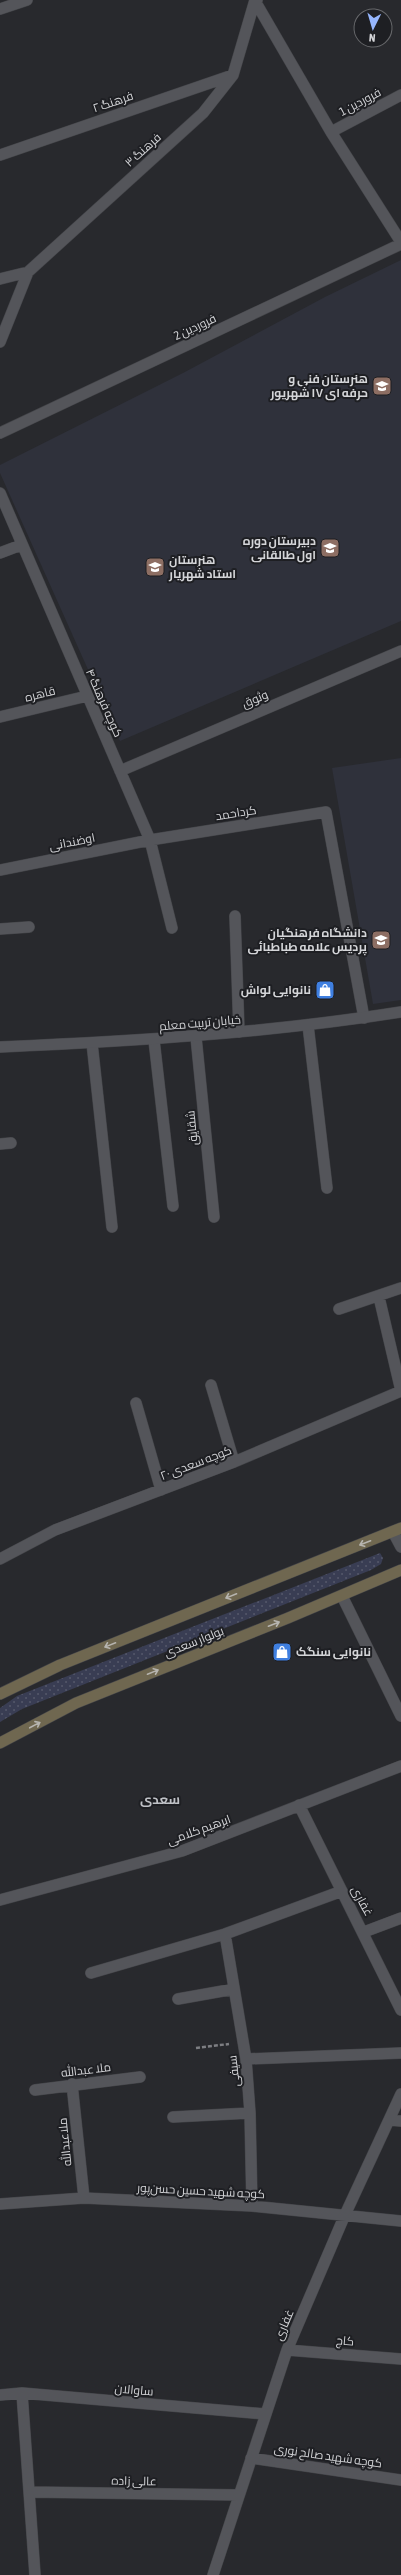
<svg xmlns="http://www.w3.org/2000/svg" width="401" height="2575" viewBox="0 0 401 2575" font-family="'Asap Condensed',Cairo,sans-serif">
	<defs>
		<pattern id="grass-dots" width="8" height="8" patternUnits="userSpaceOnUse"><rect width="8" height="8" fill="#393d53"/><path d="M2 2h.1M6 6h.1" fill="none" stroke="#55586b" stroke-width="1.8" stroke-linecap="round"/></pattern>
	</defs>
	<rect width="100%" height="100%" fill="#28292d"/>
	<path fill="#2f313b" d="M401,260V621L120,741L0,473V465L183,373L325,297Z
		M401,758V1000L373,1004L332,768Z"/>
	<path fill="url(#grass-dots)" d="M380,1553L383,1558L381,1564L371,1570L22,1709L0,1722V1708L17,1696Z"/>
	<g fill="none" stroke-linecap="round" stroke-linejoin="round">
		<g stroke="#434448" stroke-width="12">
			<path id="minor" d="M257,0L255,1L331,132L401,242
				M0,9L27,0
				M331,132L401,95
				M0,155L233,75
				M0,279L28,272L203,113L233,75L255,0
				M0,342L28,272
				M0,433L401,244
				M0,493L150,840L172,928
				M0,553L21,545
				M0,717L87,696
				M120,771L401,651
				M0,870L150,840L326,812L364,1018
				M235,916L239,1032
				M0,929L29,927
				M308,1025L327,1188
				M196,1037L214,1217
				M154,1040L173,1206
				M92,1043L112,1227
				M0,1144L11,1143
				M379,1297L401,1391
				M339,1309L401,1288
				M211,1385L234,1462
				M136,1403L161,1490
				M393,1532L401,1547
				M0,1559L55,1530L234,1462L401,1391
				M342,1596L401,1716
				M299,1805L401,2010
				M0,1900L182,1851L401,1766
				M364,1932L401,1918
				M225,1934L246,2059L250,2113L252,2206
				M91,1973L225,1934L342,1891
				M178,1999L234,1989
				M246,2059L401,2053
				M72,2084L84,2198
				M35,2090L140,2077
				M173,2117L250,2113
				M389,2120L401,2121
				M0,2204L84,2198L252,2206L401,2221
				M287,2350L401,2359
				M22,2393L35,2575
				M0,2395L22,2393L265,2414
				M251,2458L401,2480
				M29,2492L239,2495
				M213,2575L287,2350L344,2217L401,2094"/>
		</g>
		<g stroke="#434448" stroke-width="12">
			<path id="tertiary" d="M0,1047C135,1041 268,1033 401,1012"/>
		</g>
		<g stroke="#434448" stroke-width="12">
			<path id="secondary" d="M0,1694L60,1665L401,1528
				M0,1743L76,1703L288,1618L401,1570"/>
		</g>
		<path stroke="#7d7e82" stroke-width="2.5" stroke-dasharray="4 2" stroke-linecap="butt" d="M196,2048L229,2044"/>
		<use href="#minor" stroke="#54555a" stroke-width="11"/>
		<use href="#tertiary" stroke="#54555a" stroke-width="11"/>
		<use href="#secondary" stroke="#6f6750" stroke-width="11"/>
	</g>
	<defs><path id="oneway-shaft" d="M-6 0H5M1.5-3L5.5 0L1.5 3" fill="none" stroke-width="1.6" stroke-linecap="round" stroke-linejoin="round"/></defs>
	<g stroke="#b6b4af">
		<use href="#oneway-shaft" transform="translate(365 1543) rotate(159)"/>
		<use href="#oneway-shaft" transform="translate(231 1596) rotate(158)"/>
		<use href="#oneway-shaft" transform="translate(274 1624) rotate(-21)"/>
		<use href="#oneway-shaft" transform="translate(110 1645) rotate(158)"/>
		<use href="#oneway-shaft" transform="translate(153 1672) rotate(-22)"/>
		<use href="#oneway-shaft" transform="translate(35 1725) rotate(-28)"/>
	</g>
	<defs>
		<g id="school-square" transform="scale(1)"><rect x="-9" y="-9" width="18" height="18" rx="4" fill="#8d6e63" stroke="#1e1f23"/><path d="M0-5L7-2L0 1L-7-2ZM-4 1L0 2.5L4 1V4Q0 6-4 4Z" fill="#fff"/></g>
		<g id="university-square" transform="scale(1)"><rect x="-9" y="-9" width="18" height="18" rx="4" fill="#8d6e63" stroke="#1e1f23"/><path d="M0-5L7-2L0 1L-7-2ZM-4 1L0 2.5L4 1V4Q0 6-4 4Z" fill="#fff"/></g>
		<g id="shop-square" transform="scale(1)"><rect x="-9" y="-9" width="18" height="18" rx="4" fill="#3f7fe0" stroke="#1e1f23"/><path d="M-5-2.5h2.3a2.7 3.5 0 0 1 5.4 0H5L5.5 6h-11ZM-1.5-2.5h3a1.5 2.3 0 0 0-3 0Z" fill="#fff"/></g>
	</defs>
	<g fill-rule="evenodd">
		<use href="#school-square" x="382" y="386"/>
		<use href="#school-square" x="330" y="548"/>
		<use href="#school-square" x="155" y="567"/>
		<use href="#university-square" x="381" y="940"/>
		<use href="#shop-square" x="325" y="990"/>
		<use href="#shop-square" x="282" y="1652"/>
	</g>
	<g text-anchor="middle" stroke-width="4" stroke-linejoin="round" paint-order="stroke">
		<g font-size="12" fill="#d4d5d8" stroke="#1e1f23">
			<text transform="translate(113 102) rotate(-19)" y="4">فرهنگ ۲</text>
			<text transform="translate(360 102) rotate(-28)" y="4">فروردین 1</text>
			<text transform="translate(143 150) rotate(-42)" y="4">فرهنگ ۳</text>
			<text transform="translate(195 327) rotate(-25)" y="4">فروردین 2</text>
			<text transform="translate(40 694) rotate(-14)" y="4">قاهره</text>
			<text transform="translate(255 699) rotate(-23)" y="4">وثوق</text>
			<text transform="translate(104 703) rotate(66)" y="4">کوچه فرهنگ ۴</text>
			<text transform="translate(236 813) rotate(-9)" y="4">کرداحمد</text>
			<text transform="translate(72 842) rotate(-11)" y="4">اوضندانی</text>
			<text transform="translate(200 1023) rotate(-5)" y="4">خیابان تربیت معلم</text>
			<text transform="translate(192 1128) rotate(-96)" y="4">شقایق</text>
			<text transform="translate(196 1463) rotate(-21)" y="4">کوچه سعدی ۲۰</text>
			<text transform="translate(194 1642) rotate(-22)" y="4">بولوار سعدی</text>
			<text transform="translate(199 1830) rotate(-20)" y="4">ابرهیم کلامی</text>
			<text transform="translate(362 1901) rotate(62)" y="4">غفاری</text>
			<text transform="translate(86 2070) rotate(-7)" y="4">ملا عبدالله</text>
			<text transform="translate(234 2071) rotate(-96)" y="4">سیفی</text>
			<text transform="translate(65 2142) rotate(-96)" y="4">ملاعبدالله</text>
			<text transform="translate(201 2191) rotate(3)" y="4">کوچه شهید حسین حسن‌پور</text>
			<text transform="translate(284 2325) rotate(-67)" y="4">غفاری</text>
			<text transform="translate(345 2341) rotate(5)" y="4">کاج</text>
			<text transform="translate(134 2390) rotate(5)" y="4">ساوالان</text>
			<text transform="translate(328 2456) rotate(8)" y="4">کوچه شهید صالح نوری</text>
			<text transform="translate(134 2481) rotate(1)" y="4">عالی زاده</text>
		</g>
		<g font-size="12" font-weight="bold" fill="#d4d5d8" stroke="#1e1f23" text-anchor="end">
			<text x="368" y="383">هنرستان فنی و<tspan x="368" dy="14">حرفه ای ۱۷ شهریور</tspan></text>
			<text x="316" y="545">دبیرستان دوره<tspan x="316" dy="14">اول طالقانی</tspan></text>
			<text x="169" y="564" text-anchor="start">هنرستان<tspan x="169" dy="14">استاد شهریار</tspan></text>
			<text x="367" y="937">دانشگاه فرهنگیان<tspan x="367" dy="14">پردیس علامه طباطبائی</tspan></text>
			<text x="311" y="994">نانوایی لواش</text>
			<text x="296" y="1656" text-anchor="start">نانوایی سنگک</text>
		</g>
		<g font-size="13" font-weight="bold" fill="#c0c2c7" stroke="#1e1f23">
			<text x="160" y="1804">سعدی</text>
		</g>
	</g>
	<g transform="translate(373 28) rotate(185)"><circle r="19" fill="#1e1f23" stroke="#67686b"/>
	<path d="M0-3L7 15L0 10L-7 15Z" fill="#96b6fd"/>
	<text y="-6" font-size="11" font-weight="bold" text-anchor="middle" fill="#d4d5d8">N</text>
	</g>
</svg>
